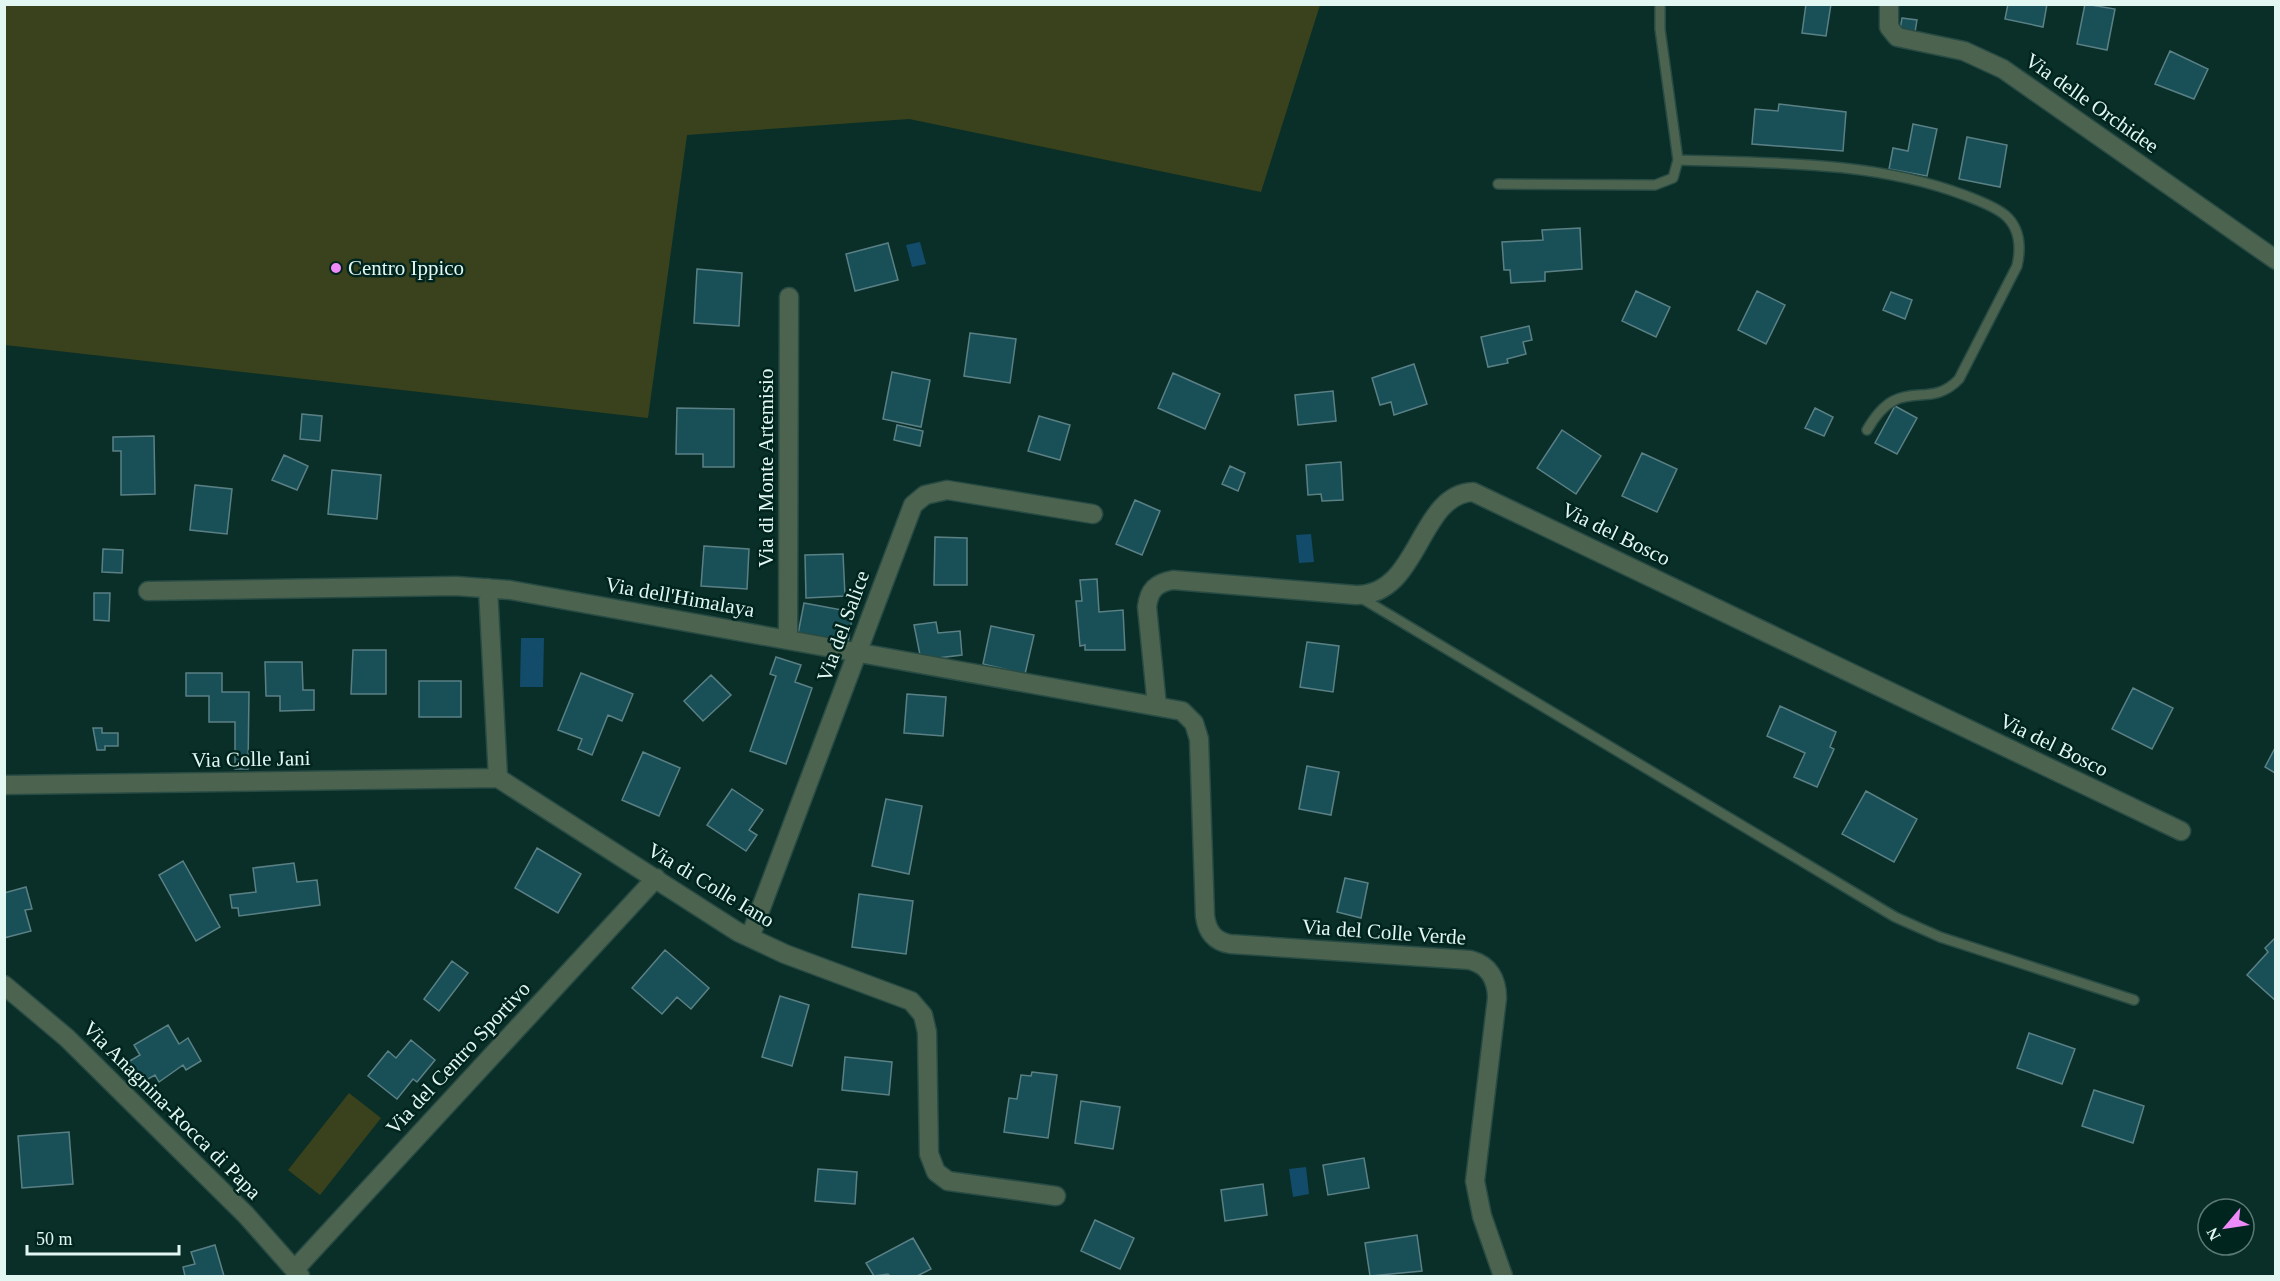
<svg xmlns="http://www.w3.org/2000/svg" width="2280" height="1281" viewBox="0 0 2280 1281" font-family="'Times New Roman',serif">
	<rect width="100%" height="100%" fill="#0a2f28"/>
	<path fill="#39421c" d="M5,4H1320V5L1261,192L909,119L687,135L648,418L5,345Z
		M349,1093L381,1118L320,1195L288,1170Z"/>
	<path fill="#124c6a" d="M920,242L926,264L912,267L906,245Z
		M1311,534L1314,562L1299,563L1296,535Z
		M521,638H544L543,687H520Z
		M1306,1167L1309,1194L1293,1197L1289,1169Z"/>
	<path fill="#195057" stroke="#5a8086" stroke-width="1.5" d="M1806,4H1831L1826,36L1802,33Z
		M2008,4H2047L2043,27L2005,19Z
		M2085,4L2115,9L2107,50L2077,44Z
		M1902,18L1917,20L1915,32L1900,30Z
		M2170,51L2208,69L2194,99L2155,84Z
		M1779,104L1846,112L1843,151L1752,144L1755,109L1778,111Z
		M1913,124L1937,129L1927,176L1889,169L1893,148L1908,151Z
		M1967,137L2007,145L2000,187L1959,179Z
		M1580,228L1582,269L1545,272V281L1511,283L1510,270H1504L1502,242L1543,240L1542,230Z
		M888,243L898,280L855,291L846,254Z
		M697,269L742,273L739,326L694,323Z
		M1636,291L1670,307L1656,337L1622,321Z
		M1757,291L1785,305L1766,344L1738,330Z
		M1891,292L1912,300L1905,319L1883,310Z
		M1529,326L1532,340L1523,342L1526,354L1507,359L1508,363L1488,367L1481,337Z
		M970,333L1016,339L1010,383L964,376Z
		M1414,364L1427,404L1394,415L1391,402L1380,405L1372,378Z
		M892,372L930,380L921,427L883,419Z
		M1173,373L1220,394L1205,429L1158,408Z
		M1333,391L1336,421L1298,425L1295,395Z
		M1895,406L1917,418L1897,454L1875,443Z
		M677,408L734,409V467H703V454H676Z
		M1815,408L1833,417L1824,436L1805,428Z
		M302,414L322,416L320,441L300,439Z
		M1039,416L1070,425L1060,460L1028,451Z
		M897,425L923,431L920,446L894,440Z
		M1562,430L1601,456L1576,494L1537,468Z
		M154,436L155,494L121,495V451H113V437Z
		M1642,453L1677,469L1657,512L1622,496Z
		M284,455L308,466L297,490L272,480Z
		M1341,462L1343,500L1322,501L1321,494L1308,495L1306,465Z
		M1230,466L1245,473L1238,491L1222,484Z
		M332,470L381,475L377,519L328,514Z
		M195,485L232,489L227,534L190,530Z
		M1135,500L1160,511L1142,555L1116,544Z
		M935,537L967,538V585H934Z
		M704,546L749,549L747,589L701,586Z
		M103,549L123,550L122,573L102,572Z
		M843,554L845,596L806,598L805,555Z
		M1097,579L1099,612L1123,610L1125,650H1085V645L1080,646L1076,601H1082L1080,580Z
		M94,593H110L109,621L94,620Z
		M804,603L853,612L848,643L798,634Z
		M936,622L938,633L960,631L962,655L921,660L914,625Z
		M991,626L1034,635L1025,674L983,664Z
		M1307,642L1339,646L1333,692L1300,687Z
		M353,650H386V694H351Z
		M776,657L801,665L795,682L812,688L786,764L750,751L776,676L770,674Z
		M265,662H302L303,690H314V710L280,711V696H266Z
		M186,673H222V692H249L248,769H235V722H209V696H186Z
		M581,673L633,694L622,721L608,715L592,755L578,749L582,739L558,730Z
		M711,675L731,695L703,721L684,701Z
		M419,681H461V717H419Z
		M2133,688L2173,708L2152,749L2112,729Z
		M907,694L946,697L943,736L904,733Z
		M1780,706L1836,732L1830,747L1834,749L1817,787L1794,777L1805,753L1767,736Z
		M93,728H102V733H118V746H105V750H97Z
		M2276,746V771L2275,773L2265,767Z
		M643,752L680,768L659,816L622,800Z
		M1307,766L1339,772L1331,815L1299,809Z
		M732,789L763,810L749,830L757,835L746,851L707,825Z
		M1866,791L1917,819L1894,862L1842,834Z
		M886,799L922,806L909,874L872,866Z
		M537,848L581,874L558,913L515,888Z
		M183,861L220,927L196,941L159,875Z
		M294,863L297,882L317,880L320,905L239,916L238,908H232L230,895L256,892L253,868Z
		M1345,878L1368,883L1361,918L1337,912Z
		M26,887L32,909L25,910L31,931L4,938V893Z
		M859,894L913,901L906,954L852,947Z
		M2276,937V1001L2247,975L2268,952L2265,948Z
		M665,950L709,988L691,1009L677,997L662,1014L632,988Z
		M452,961L468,973L439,1011L424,999Z
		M780,996L809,1005L792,1066L762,1057Z
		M168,1025L179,1044L188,1038L201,1061L186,1070L183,1065L159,1082L155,1075L141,1083L128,1062L140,1055L134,1045Z
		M2029,1033L2075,1049L2062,1084L2017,1068Z
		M411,1040L435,1060L417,1082L413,1079L397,1099L368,1076L388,1051L396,1058Z
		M845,1057L892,1062L889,1095L842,1090Z
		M1032,1072L1057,1075L1048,1138L1004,1132L1009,1098L1017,1099L1021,1075L1031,1076Z
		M2094,1090L2144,1106L2133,1143L2082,1126Z
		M1081,1101L1120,1107L1113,1149L1075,1143Z
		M69,1132L73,1184L22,1188L18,1136Z
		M1364,1158L1369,1188L1328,1195L1323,1165Z
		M818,1169L857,1172L855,1204L815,1201Z
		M1263,1184L1267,1215L1225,1221L1221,1190Z
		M1095,1220L1134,1238L1120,1269L1081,1251Z
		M1417,1235L1422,1271L1370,1276L1365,1243Z
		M913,1238L931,1269L917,1276H890L888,1274L874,1276L866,1263Z
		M215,1245L224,1276H185L183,1267L195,1264L191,1252Z"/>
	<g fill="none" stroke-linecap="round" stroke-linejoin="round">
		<g stroke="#284b44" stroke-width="12">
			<path id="lane" d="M1678,160C1773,163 1874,161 1964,195C1977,200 1994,206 2005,215C2020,228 2021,248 2017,266L1959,379C1927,413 1900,372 1867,430
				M1498,184L1655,185L1673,178L1678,160L1660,29V4
				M1358,596L1895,917L1940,937L2134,1000"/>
		</g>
		<g stroke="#284b44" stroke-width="21">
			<path id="street" d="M1889,4V27L1897,37L1964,51L2003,69L2276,260
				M488,588L498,778L738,932L785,954L911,1001L923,1015L927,1032L929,1154L936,1172L948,1181L1056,1196
				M148,591L456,586L510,590L1182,711L1194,723L1199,739L1205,916C1207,931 1214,941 1230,944L1470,960C1489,965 1497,979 1497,998L1475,1181L1482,1216L1503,1276
				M788,639L789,297
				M1157,706L1147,607C1149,590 1156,583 1173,580L1356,595C1420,596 1418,494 1473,492L2181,831
				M4,785L498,778
				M750,937L913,505L925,495L947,490L1093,514
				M4,985L67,1038L246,1215L300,1276
				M295,1269L656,878"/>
		</g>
		<use href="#lane" stroke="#4b634f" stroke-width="9"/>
		<use href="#street" stroke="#4b634f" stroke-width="18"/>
	</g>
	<circle fill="#ee8bf8" stroke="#00251e" stroke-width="2" cx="336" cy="268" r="6"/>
	<g text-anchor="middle" stroke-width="5" stroke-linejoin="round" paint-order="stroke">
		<g font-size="21" fill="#e3f7f2" stroke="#00251e">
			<text transform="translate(2092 103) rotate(35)" y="7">Via delle Orchidee</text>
			<text transform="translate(766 468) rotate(-90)" y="7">Via di Monte Artemisio</text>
			<text transform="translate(1616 534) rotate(26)" y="7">Via del Bosco</text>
			<text transform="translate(680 597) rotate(10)" y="7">Via dell'Himalaya</text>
			<text transform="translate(843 626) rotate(-70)" y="7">Via del Salice</text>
			<text transform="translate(2054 745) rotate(26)" y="7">Via del Bosco</text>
			<text transform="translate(251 759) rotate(-1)" y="7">Via Colle Jani</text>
			<text transform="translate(711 885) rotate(31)" y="7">Via di Colle Iano</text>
			<text transform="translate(1384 932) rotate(4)" y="7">Via del Colle Verde</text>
			<text transform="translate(458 1058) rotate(-47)" y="7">Via del Centro Sportivo</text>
			<text transform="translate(172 1110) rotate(45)" y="7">Via Anagnina-Rocca di Papa</text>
		</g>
		<g font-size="21" fill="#e3f7f2" stroke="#00251e" text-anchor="start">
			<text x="348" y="275">Centro Ippico</text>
		</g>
	</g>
	<rect width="2280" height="1281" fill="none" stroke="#e3f7f2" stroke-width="12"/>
	<g transform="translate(2226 1227) rotate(241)"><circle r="28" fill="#00251e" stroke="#5b7973" stroke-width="1.5"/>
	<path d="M0-4.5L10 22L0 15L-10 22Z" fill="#ee8bf8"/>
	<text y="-9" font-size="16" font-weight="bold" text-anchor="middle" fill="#e3f7f2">N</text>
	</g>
	<path d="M27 1245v9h152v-9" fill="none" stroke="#e3f7f2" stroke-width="3"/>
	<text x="36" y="1245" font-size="18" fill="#e3f7f2" stroke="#00251e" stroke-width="4.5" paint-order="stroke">50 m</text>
</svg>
